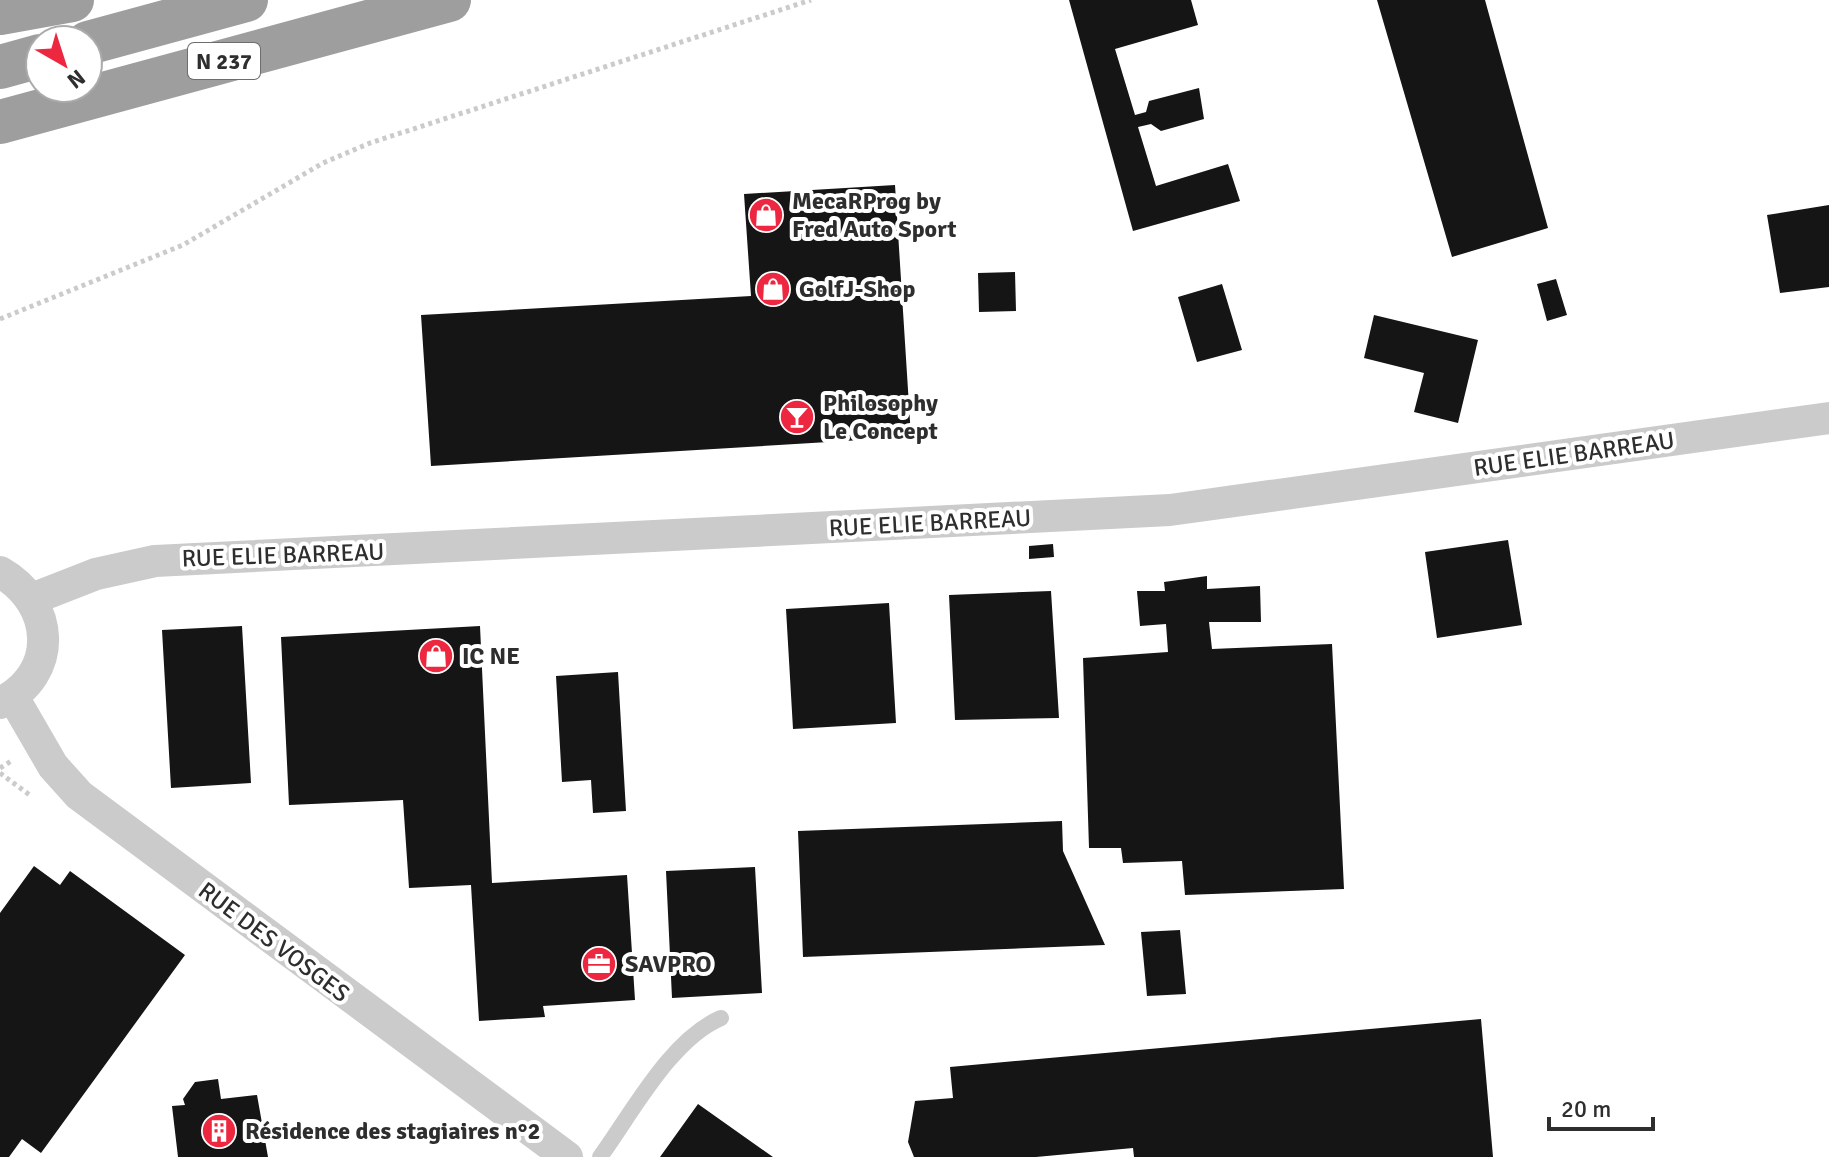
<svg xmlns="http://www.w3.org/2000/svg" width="1829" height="1157" viewBox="0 0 1829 1157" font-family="Signika,sans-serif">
	<rect width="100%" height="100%" fill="#fff"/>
	<path fill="#151515" d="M1069,0H1191L1198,25L1115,49L1135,115L1146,112L1149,101L1199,88L1204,119L1161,131L1151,124L1138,127L1156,186L1228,164L1240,201L1133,231Z
		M1377,0H1485L1548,228L1452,257Z
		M895,185L911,437L431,466L421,315L751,296L744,194Z
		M1829,205V287L1780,293L1767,215Z
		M1015,272L1016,311L979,312L978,273Z
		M1556,279L1567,315L1547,321L1537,284Z
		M1222,284L1242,350L1197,362L1178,297Z
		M1374,315L1478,340L1458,423L1414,412L1424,373L1364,358Z
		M1508,540L1522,625L1437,638L1425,552Z
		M1053,544L1054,557L1029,559V546Z
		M1207,576V589L1260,586L1261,622H1209L1212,649L1332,644L1344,889L1185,895L1182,861L1123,863L1121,848H1089L1083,658L1168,652L1166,624L1140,626L1137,591H1165L1164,582Z
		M1051,591L1059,718L955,720L949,595Z
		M889,603L896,723L793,729L786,609Z
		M242,626L251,783L171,788L162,630Z
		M480,626L492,883L627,875L635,1000L543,1006L545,1017L479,1021L471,885L409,888L403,800L289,805L281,637Z
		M618,672L626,811L593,813L591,780L562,782L556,676Z
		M1062,821L1063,851L1105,945L803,957L798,831Z
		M34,866L60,885L70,871L185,955L41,1153L22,1139L9,1157H0V913Z
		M755,867L762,993L672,998L666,871Z
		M1180,930L1186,994L1147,996L1141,932Z
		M1481,1019L1493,1157H1134L1133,1148L1036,1157H914L908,1142L915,1101L953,1098L950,1067Z
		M218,1079L221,1099L257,1095L268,1157H178L172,1106L185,1105L183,1099L195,1082Z
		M698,1104L773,1157H660Z"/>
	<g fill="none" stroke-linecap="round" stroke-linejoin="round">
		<path stroke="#cbcbcb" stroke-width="5" stroke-dasharray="4 4" stroke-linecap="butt" d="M0,319L183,245L323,163L370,143L811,0
			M0,768L13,760
			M0,773L31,796"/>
		<path stroke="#cbcbcb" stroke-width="16" d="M600,1157C632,1113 671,1039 721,1018"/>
		<path stroke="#cbcbcb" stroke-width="32" d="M0,572C55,603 60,674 0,703
			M32,599L96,574L155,561L1170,510L1829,418
			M13,697L53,766L79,795L567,1157"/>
		<path stroke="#9e9e9e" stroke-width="44" d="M0,13L72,0
			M88,43L246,0
			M0,67L40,56
			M0,122L449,0"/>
	</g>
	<defs>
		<g id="shop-disc" transform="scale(1.8)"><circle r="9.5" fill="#ed2740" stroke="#fff"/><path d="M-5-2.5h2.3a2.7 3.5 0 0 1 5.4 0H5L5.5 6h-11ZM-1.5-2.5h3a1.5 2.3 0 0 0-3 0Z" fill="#fff"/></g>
		<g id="bar-disc" transform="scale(1.8)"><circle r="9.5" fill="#ed2740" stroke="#fff"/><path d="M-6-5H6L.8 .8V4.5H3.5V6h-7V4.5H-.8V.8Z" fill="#fff"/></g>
		<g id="office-disc" transform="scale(1.8)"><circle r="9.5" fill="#ed2740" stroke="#fff"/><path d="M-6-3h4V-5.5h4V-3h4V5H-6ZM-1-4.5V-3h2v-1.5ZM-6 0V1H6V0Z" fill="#fff"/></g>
		<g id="building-disc" transform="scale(1.8)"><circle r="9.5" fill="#ed2740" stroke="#fff"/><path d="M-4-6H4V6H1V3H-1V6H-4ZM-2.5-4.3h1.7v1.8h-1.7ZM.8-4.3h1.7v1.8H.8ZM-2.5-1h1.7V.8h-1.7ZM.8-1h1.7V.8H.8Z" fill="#fff"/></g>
	</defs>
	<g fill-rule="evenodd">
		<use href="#shop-disc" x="766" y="215"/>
		<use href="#shop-disc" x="773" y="289"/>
		<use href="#bar-disc" x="797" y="417"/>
		<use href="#shop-disc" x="436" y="656"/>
		<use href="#office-disc" x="599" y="964"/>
		<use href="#building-disc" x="219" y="1131"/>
	</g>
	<g text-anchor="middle" stroke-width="8" stroke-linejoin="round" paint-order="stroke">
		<rect fill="#fff" stroke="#6d6d6d" stroke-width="2" x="188" y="43" width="72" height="36" rx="6"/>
		<g font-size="22" font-weight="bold" fill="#2e2e2e">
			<text x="224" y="69">N 237</text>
		</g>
		<g font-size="24" font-weight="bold" fill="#2e2e2e" stroke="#fff" text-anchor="start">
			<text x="792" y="209">MecaRProg by<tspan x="792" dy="28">Fred Auto Sport</tspan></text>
			<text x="799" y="297">GolfJ-Shop</text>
			<text x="823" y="411">Philosophy<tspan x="823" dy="28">Le Concept</tspan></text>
			<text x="462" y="664">IC NE</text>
			<text x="625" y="972">SAVPRO</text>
			<text x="245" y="1139">Résidence des stagiaires n°2</text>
		</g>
		<g font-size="24" fill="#2e2e2e" stroke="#fff">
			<text transform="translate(1574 454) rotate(-8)" y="8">RUE ELIE BARREAU</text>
			<text transform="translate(930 523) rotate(-3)" y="8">RUE ELIE BARREAU</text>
			<text transform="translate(283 555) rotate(-2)" y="8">RUE ELIE BARREAU</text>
			<text transform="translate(274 942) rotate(37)" y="8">RUE DES VOSGES</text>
		</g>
	</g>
	<g transform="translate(64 64) rotate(141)"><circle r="38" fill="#ffffff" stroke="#ababab" stroke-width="2"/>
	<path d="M0-6L14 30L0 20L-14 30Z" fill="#ed2740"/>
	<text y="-12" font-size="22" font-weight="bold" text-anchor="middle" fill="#2e2e2e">N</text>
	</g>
	<path d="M1549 1117v12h104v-12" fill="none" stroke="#2e2e2e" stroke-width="4"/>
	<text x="1561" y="1117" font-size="24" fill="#2e2e2e" stroke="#ffffff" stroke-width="6" paint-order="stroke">20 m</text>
</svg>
